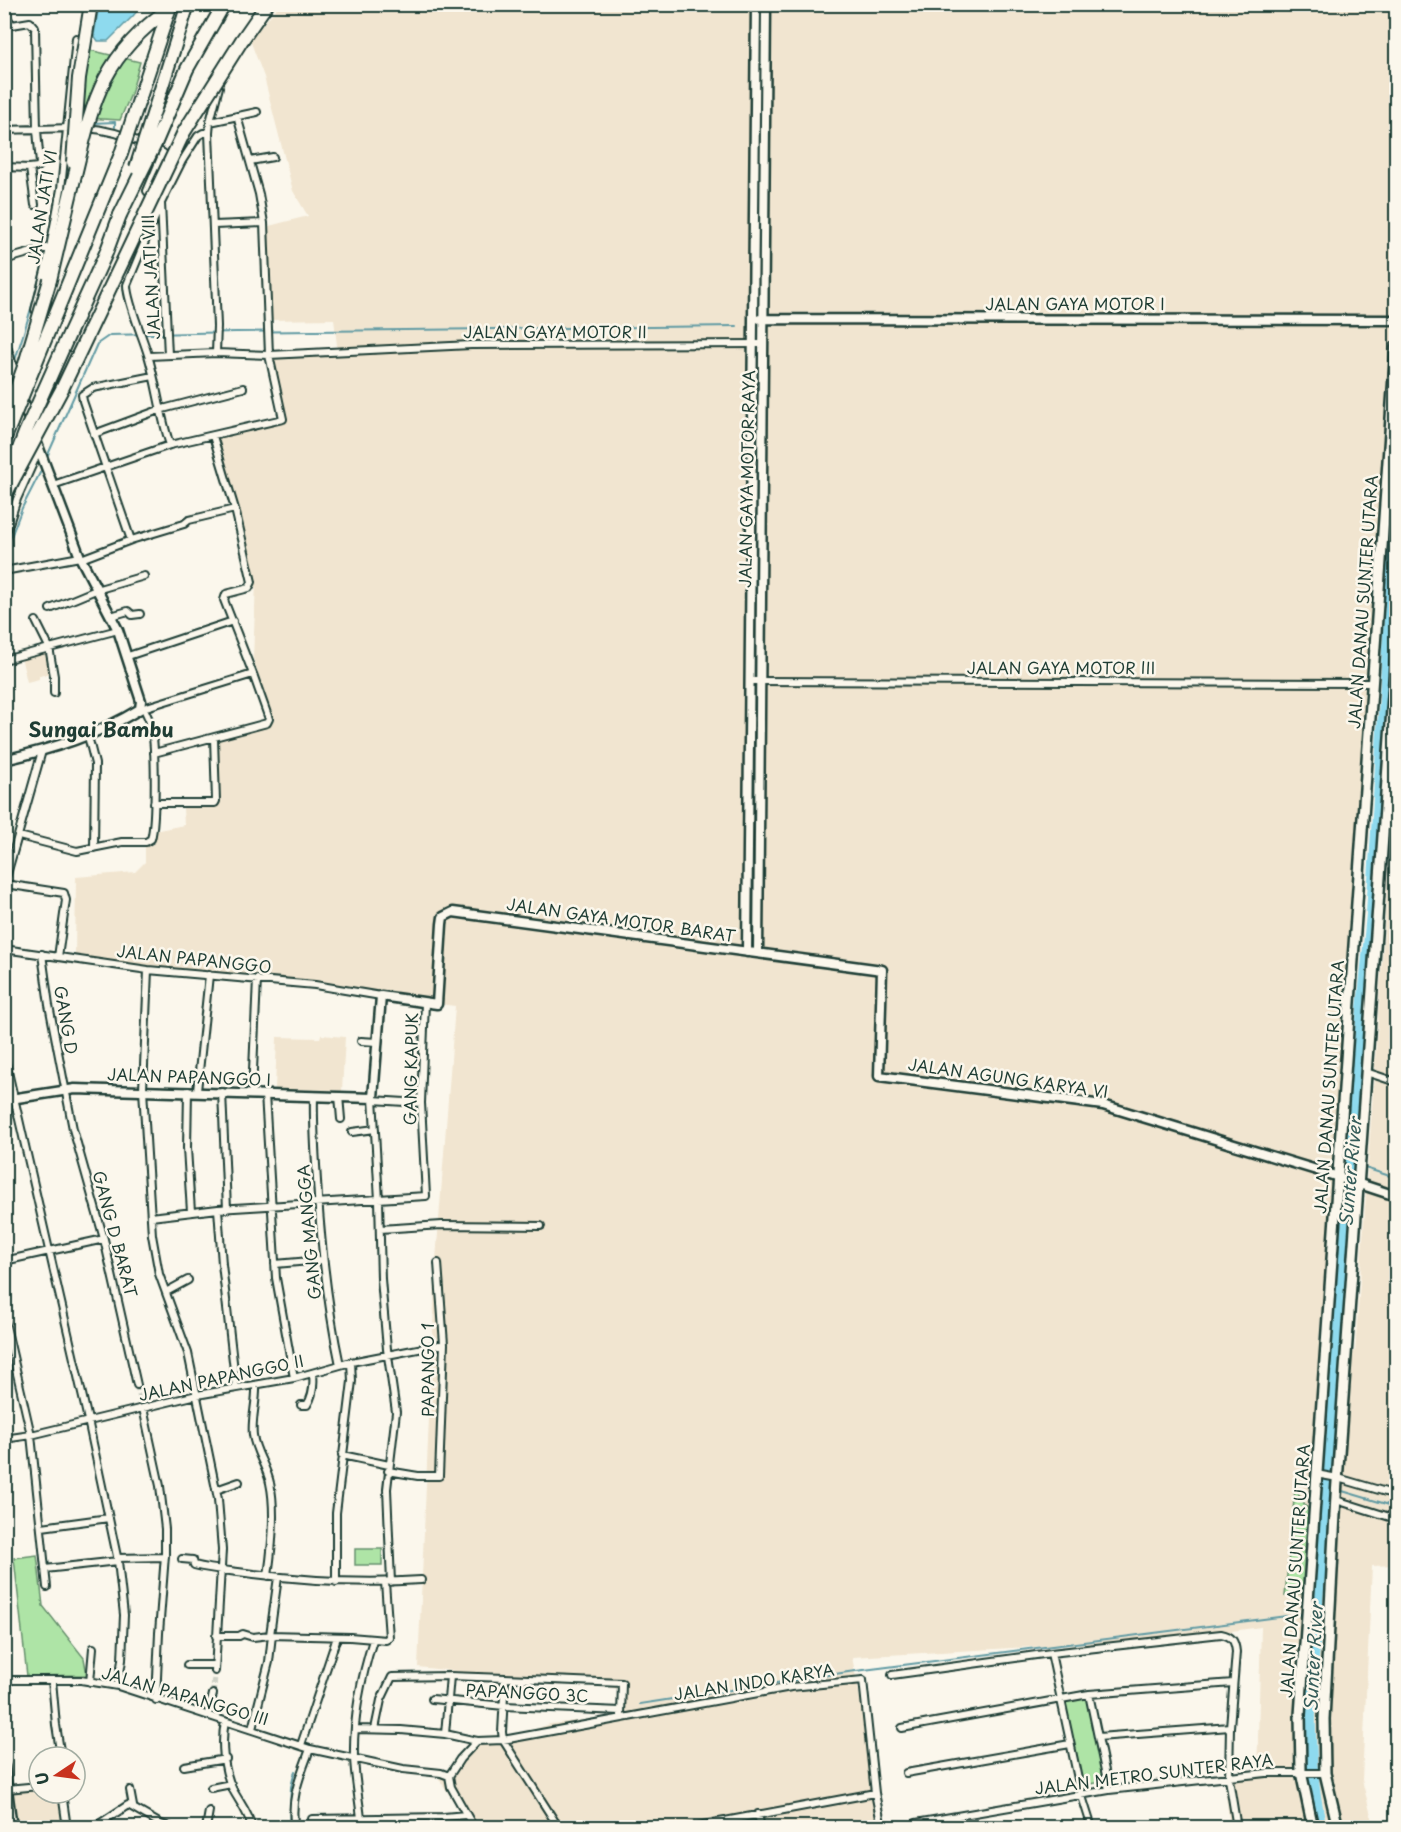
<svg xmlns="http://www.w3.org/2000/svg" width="1401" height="1832" viewBox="0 0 1401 1832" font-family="'Playpen Sans',sans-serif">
	<rect width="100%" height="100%" fill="#fbf7ec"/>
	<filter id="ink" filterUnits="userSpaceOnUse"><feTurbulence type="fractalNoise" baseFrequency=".0167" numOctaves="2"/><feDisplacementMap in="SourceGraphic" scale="12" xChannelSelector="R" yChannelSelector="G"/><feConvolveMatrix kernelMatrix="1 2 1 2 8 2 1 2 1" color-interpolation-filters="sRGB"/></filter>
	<g filter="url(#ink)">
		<path fill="#f1e5d0" d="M279,5H1396V285L1334,1170L1319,1341L1355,1352L1396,761V1565L1372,1566L1362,1780L1374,1827H1230L1224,1778L1257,1775L1261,1627L1174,1639L852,1657L885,1827H471L439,1779L468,1749L509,1738L550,1724L620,1716L622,1689L418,1667L436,1260L455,1006L75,957L76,877L135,872L145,862V847L155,843L154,831L184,825L183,808L219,802L209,741L274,721L253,658L256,582L212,437L284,419L271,355L338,354L334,319L269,320L265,227L308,216L293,191L264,77L250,40Z
			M49,651L53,673L39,676V679L27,682L21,657Z
			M321,1035L345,1037L342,1091L275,1089L277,1037L320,1038Z
			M39,1788V1793H58L62,1827H14L10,1791Z"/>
		<path fill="#aee4a6" stroke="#66906d" stroke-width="1.5" d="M81,48L140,62L131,94L120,120L69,117Z
			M1316,1485H1324L1315,1612H1308Z
			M1295,1489L1309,1511L1303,1593L1285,1596Z
			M355,1549H382V1565H355Z
			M37,1555L43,1606L84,1658L87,1675L27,1676L14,1558Z
			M1087,1696L1105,1781L1080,1786L1063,1701Z"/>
		<path fill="#8edaee" stroke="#629ba4" stroke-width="1.5" d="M99,5V4L142,5L133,16L108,41H98L94,35Z"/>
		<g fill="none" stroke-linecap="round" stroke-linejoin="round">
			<path stroke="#629ba4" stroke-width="2" d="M67,96L73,39
				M92,123L115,122V127
				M14,363C34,304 52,234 60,173
				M4,390L10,374
				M46,459L97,344L110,335L236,332L737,326
				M4,555L22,508L43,467
				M1350,1163L1357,1166
				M1362,1167L1396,1178
				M1325,1486L1333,1488
				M1339,1490L1396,1507
				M640,1704L848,1672L1303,1614
				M289,1827L291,1787L295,1771"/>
			<path stroke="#8edaee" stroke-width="12" d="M1321,1828C1310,1780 1308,1733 1311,1684L1354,1104L1372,914L1396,516"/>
			<path stroke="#cfd2c7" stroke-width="6" stroke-dasharray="6 3" stroke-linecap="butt" d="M137,1385L143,1408
				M213,1694L215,1671"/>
			<g stroke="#1f3d34" stroke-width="10">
				<path id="minor" d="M4,12L12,25L30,22L35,28L37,130L40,164L38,167L29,168
					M210,122L257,112
					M85,128C106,129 125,135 144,144
					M4,130L71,128
					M209,133L210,122L219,87
					M153,148L163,153L147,191L153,198
					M250,161L273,157
					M4,167L30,168L35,205
					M161,203L168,355
					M214,225L264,223
					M4,260L50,247
					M4,286L7,284L5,279
					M35,310L47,263L61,189L76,38
					M149,356L216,353L269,355L471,345L764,344
					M94,434L159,410L243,388
					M170,445C160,415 157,385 148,355C143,337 127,302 127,285L161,203L182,161L198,136L203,133H209L217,326L216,353
					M53,485L170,445L283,419L269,355L264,223L259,194L237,116
					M4,539L17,499L39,450
					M131,540L83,401L82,395L93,388L153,376
					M81,559L131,540L184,524L189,520L235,509
					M4,571L80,557
					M50,609L96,590L144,576
					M111,616L128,611L132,615L140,614
					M36,621L49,647L54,676V693
					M128,656L233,621
					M4,660L118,630
					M750,681L1373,683
					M140,709L253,674L224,600L226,594L249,588L252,582L235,509L213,436
					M88,736L95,764L94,848
					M154,753L267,723L269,719L253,674
					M154,803H215L216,801L214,738
					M19,836L77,851L122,842H146L151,839C156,822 156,744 151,726C150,720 146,714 144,708
					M5,884L64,893L66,900L58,957
					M4,885L42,751
					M4,949L148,970L315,985L381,996
					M42,954L49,1005L73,1129L104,1239L137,1385
					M148,970L143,1090L152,1235L159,1274L188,1353L218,1499L222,1550L215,1671
					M361,1041L377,1042
					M4,1054L88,1420L118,1561L124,1615L122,1660L118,1686
					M1366,1072L1396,1082
					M188,1091L187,1148L191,1212
					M197,1091L209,975
					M222,1092L227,1209
					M252,1093L257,979
					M265,1094L276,1278L294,1378
					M314,1096C313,1129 316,1163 318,1197C322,1254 328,1309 340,1365
					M339,1096L341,1119
					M373,1098L379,1200L381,1279L387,1349L396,1412L387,1489L391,1582
					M373,1100L421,1103
					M352,1132L375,1129
					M218,1209L222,1264L236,1388
					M151,1217L218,1209L426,1196L421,1103L425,1003
					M380,1229L442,1225L541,1226
					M4,1261L104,1239
					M275,1264L322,1260
					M166,1292L188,1280
					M4,1317L31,1435L47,1587
					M256,1385C257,1402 251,1419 253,1435C255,1452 267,1467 270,1483C276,1510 272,1548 268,1576
					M301,1405H307C313,1396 314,1383 313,1373
					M143,1408L160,1486L165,1529V1555L159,1633L156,1700
					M4,1439L31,1435L197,1395L294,1378L351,1362L444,1344
					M342,1455L389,1465
					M388,1471L418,1476H439L444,1344L438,1263
					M1316,1474L1338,1478L1396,1495
					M216,1490L239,1482
					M1336,1500L1396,1519
					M42,1527L109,1518
					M117,1558L165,1557
					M182,1559L193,1560L194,1565C213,1570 234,1571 254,1574C310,1581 365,1584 421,1580
					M45,1569L118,1561
					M336,1582V1513L352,1381L351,1362
					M270,1635L278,1577
					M216,1636H239L243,1634L253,1637L270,1635L350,1637L386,1640L389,1637L385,1582
					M1051,1653L1081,1793L1092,1828
					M187,1665H215
					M892,1675L1051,1653L1221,1634C1232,1636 1235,1641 1236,1652L1230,1727L1229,1779L1237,1828
					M505,1678L622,1683L621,1715
					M4,1680H81L118,1686L310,1749L403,1769L441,1773L449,1776
					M52,1680L56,1725L61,1757
					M90,1682L93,1648
					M1089,1694L1109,1790
					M432,1699L504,1706L621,1711
					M208,1715L213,1694
					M225,1721C221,1742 223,1770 233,1790C240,1803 249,1813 252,1828
					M902,1728L1089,1694L1233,1683
					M252,1729L269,1662L272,1635
					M355,1729L401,1730L445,1734L477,1741L503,1740L791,1687L863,1680L875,1793L882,1828
					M375,1729L381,1700L392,1677L450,1676
					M445,1734L450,1676L505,1678L502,1732L503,1740L559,1828
					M1098,1737L1230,1727
					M301,1745L337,1637
					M184,1766L226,1759
					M906,1773L1070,1744
					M211,1788L231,1784
					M7,1789L39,1786
					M130,1790L133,1806
					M62,1793L67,1828
					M758,1814L761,1828
					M312,1819L444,1817L466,1815
					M916,1823L1109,1790L1266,1773H1325
					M93,1828L128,1805L161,1824L172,1828
					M206,1828L209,1811
					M276,1828L285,1826L290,1828
					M295,1828C289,1800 301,1774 310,1749
					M362,1828C360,1804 355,1781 354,1758C353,1718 361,1678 373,1640
					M474,1828L451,1787L449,1776L460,1759L477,1741
					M687,1828L875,1793"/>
			</g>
			<g stroke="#1f3d34" stroke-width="13">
				<path id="tertiary" d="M760,319L1396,320
					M4,342L30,423
					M4,760C52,749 98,735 140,709L141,701L118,630L80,557L35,438
					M747,952L756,4
					M758,953L766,4
					M4,1100L75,1089L373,1098L381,996L437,1004L442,924L443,917L453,912L882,970L879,1076L1103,1105L1323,1172L1396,1196
					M4,1766L12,1828"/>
			</g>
			<g stroke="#1f3d34" stroke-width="14">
				<path id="secondary" d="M1313,1828L1301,1772L1300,1715L1396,347
					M1338,1828L1325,1773L1324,1719L1336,1496L1396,653"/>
			</g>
			<g stroke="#1f3d34" stroke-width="16">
				<path id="motorway" d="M242,40L267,4
					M50,280L74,179
					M70,332L106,253L120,215
					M4,440L11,423"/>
			</g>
			<use href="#minor" stroke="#fbf7ec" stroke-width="6"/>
			<use href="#tertiary" stroke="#fbf7ec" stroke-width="8"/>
			<use href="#secondary" stroke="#fbf7ec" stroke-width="9"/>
			<use href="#motorway" stroke="#fbf7ec" stroke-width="12"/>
			<g stroke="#1f3d34" stroke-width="16" stroke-linecap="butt">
				<path id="motorway-bridge" d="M73,162L79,78L91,4
					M136,168L188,4
					M74,179C93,101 101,57 170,8
					M120,215L155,144L187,69L224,4
					M5,420L25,364L50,280
					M11,423L121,154L171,4
					M6,483L25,433L70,332
					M4,497L62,389L184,132L242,40"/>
			</g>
			<use href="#motorway-bridge" stroke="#fbf7ec" stroke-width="12"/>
		</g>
	</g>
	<g text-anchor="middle" stroke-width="5" stroke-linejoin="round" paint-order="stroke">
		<g font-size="16" fill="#1f3d34" stroke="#fbf7ec">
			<text transform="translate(42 207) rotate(-81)" y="6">JALAN JATI VI</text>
			<text transform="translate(151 277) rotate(-93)" y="6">JALAN JATI VIII</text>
			<text x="1075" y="310">JALAN GAYA MOTOR I</text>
			<text x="555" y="338">JALAN GAYA MOTOR II</text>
			<text transform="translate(747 479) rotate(-89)" y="6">JALAN GAYA MOTOR RAYA</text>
			<text transform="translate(1363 602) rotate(-86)" y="6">JALAN DANAU SUNTER UTARA</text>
			<text x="1061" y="674">JALAN GAYA MOTOR III</text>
			<text transform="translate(621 920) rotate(8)" y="6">JALAN GAYA MOTOR BARAT</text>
			<text transform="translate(194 959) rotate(6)" y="6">JALAN PAPANGGO</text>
			<text transform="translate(66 1020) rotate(80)" y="6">GANG D</text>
			<text transform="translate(411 1069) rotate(-89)" y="6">GANG KAPUK</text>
			<text transform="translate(189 1077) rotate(2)" y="6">JALAN PAPANGGO I</text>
			<text transform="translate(1008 1078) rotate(8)" y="6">JALAN AGUNG KARYA VI</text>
			<text transform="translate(1329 1087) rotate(-86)" y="6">JALAN DANAU SUNTER UTARA</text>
			<text transform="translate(309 1232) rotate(-95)" y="6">GANG MANGGA</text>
			<text transform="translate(115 1234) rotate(75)" y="6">GANG D BARAT</text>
			<text transform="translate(428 1370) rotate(-90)" y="6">PAPANGO 1</text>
			<text transform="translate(221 1378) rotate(-12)" y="6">JALAN PAPANGGO II</text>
			<text transform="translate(1295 1571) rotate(-86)" y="6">JALAN DANAU SUNTER UTARA</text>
			<text transform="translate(754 1682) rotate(-9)" y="6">JALAN INDO KARYA</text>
			<text transform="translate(527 1693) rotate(3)" y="6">PAPANGGO 3C</text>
			<text transform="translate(185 1696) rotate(16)" y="6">JALAN PAPANGGO III</text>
			<text transform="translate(1154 1774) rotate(-7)" y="6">JALAN METRO SUNTER RAYA</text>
		</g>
		<g font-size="18" font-style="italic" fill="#355c59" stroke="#fbf7ec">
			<text transform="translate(1351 1172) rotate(-85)" y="6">Sunter River</text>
			<text transform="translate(1314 1657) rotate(-87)" y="6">Sunter River</text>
		</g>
		<g font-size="20" font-weight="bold" fill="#1f3d34" stroke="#fbf7ec">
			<text x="101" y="737">Sungai Bambu</text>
		</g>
	</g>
	<rect width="1401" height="1832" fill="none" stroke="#fbf7ec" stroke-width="24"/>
	<rect x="12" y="12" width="1377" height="1808" fill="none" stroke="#1f3d34" stroke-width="2" filter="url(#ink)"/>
	<g transform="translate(57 1775) rotate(257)"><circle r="28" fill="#fbf7ec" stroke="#a3ada2" stroke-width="1.5"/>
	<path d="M0-4.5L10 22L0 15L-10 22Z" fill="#c8321e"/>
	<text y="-9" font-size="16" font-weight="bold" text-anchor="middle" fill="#1f3d34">U</text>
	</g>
</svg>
